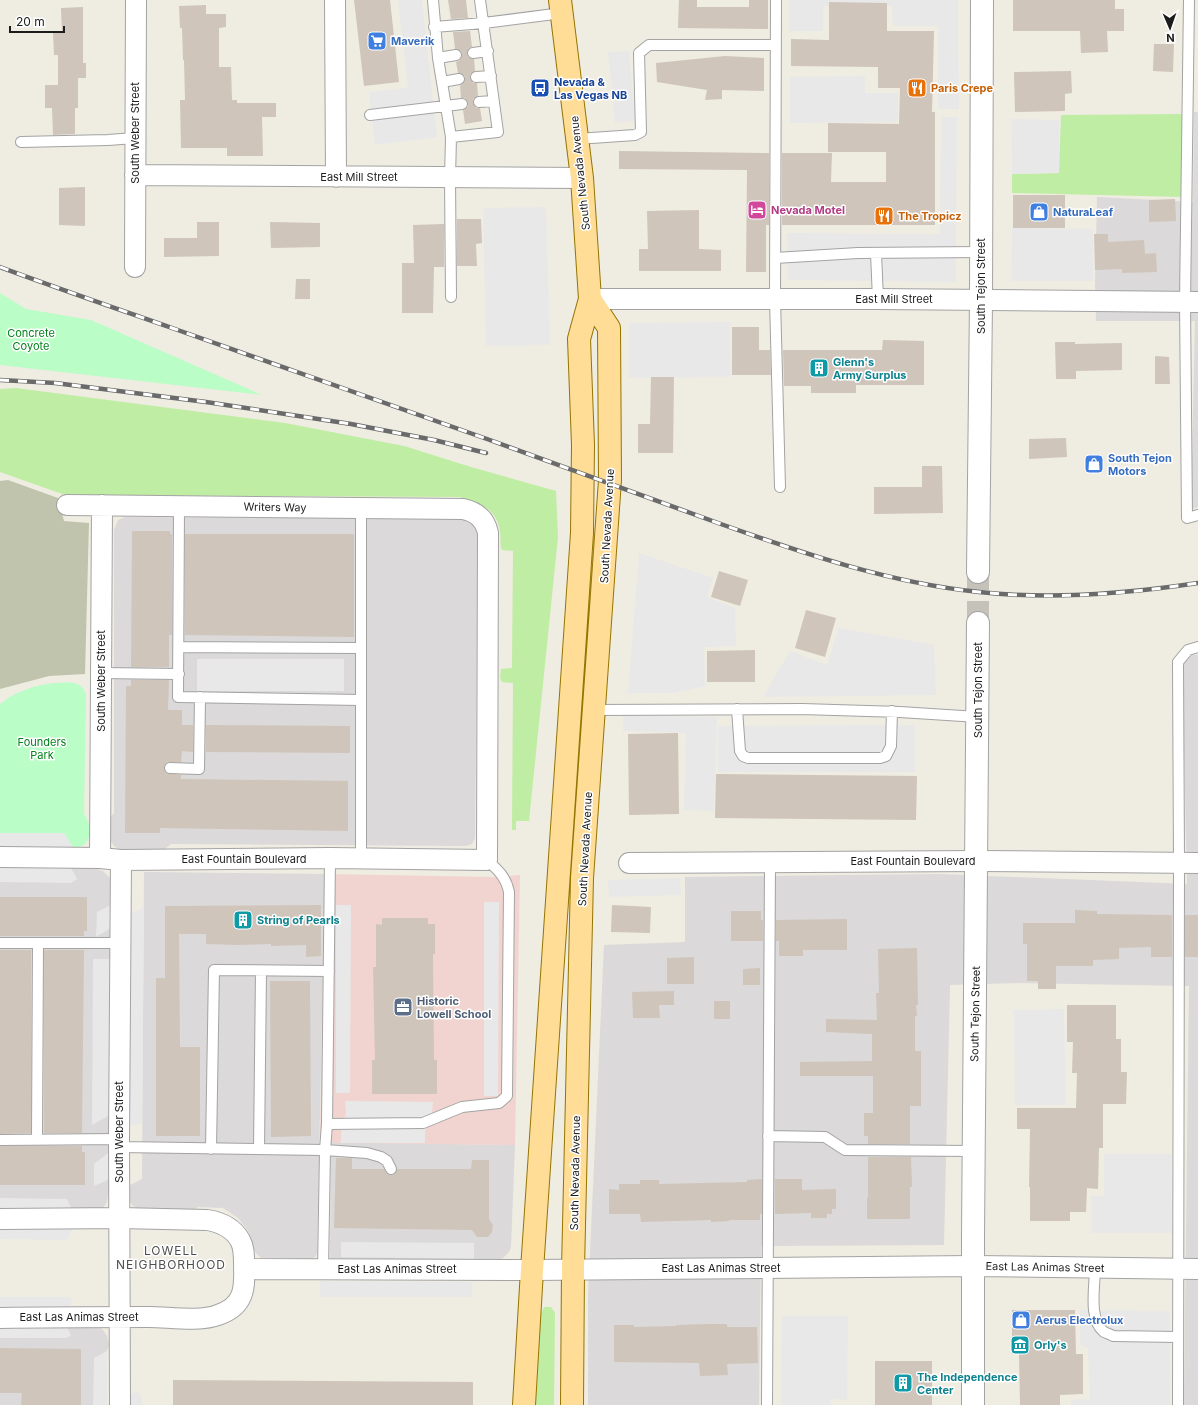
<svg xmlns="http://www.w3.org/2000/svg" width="1198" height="1405" viewBox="0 0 1198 1405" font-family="Inter,sans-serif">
	<rect width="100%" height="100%" fill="#efece1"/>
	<path fill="#dbd9d9" d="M1194,112H1198V507L1191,509L1195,321H1096L1095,285L1097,197L1193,202Z
		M125,517L461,519L472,524L476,529L478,536L475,838L472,844L466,846L171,844L162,851H121L114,846L110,840L108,820L114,813V530L118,520Z
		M1182,655H1198V1405H1184L1189,986L1018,983L950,985L944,1245L761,1246L759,1405H588V1297L604,945L685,942V877L939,874L1187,884Z
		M0,867L94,868L103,871L110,878L111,884V959L108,1116L110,1179L107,1202L103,1208L0,1212Z
		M144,872L325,874L317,1253L315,1257L311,1259L261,1258L256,1253L253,1248L252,1241L249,1232L238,1218L223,1208L198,1207L189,1214L140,1210L133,1206L129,1200L128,1186L142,1179Z
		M331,1142L515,1145L511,1247L509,1252L503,1258L497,1261L330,1258Z
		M0,1324L97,1325L103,1330L107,1336L109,1345L107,1351V1405H0Z"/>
	<path fill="#f1d4cf" d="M325,874L495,877L520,875L515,1145L341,1143L320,1141Z"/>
	<path fill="#c1c4ac" d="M8,480L58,498L64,521L89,523L85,674L49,676L0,689V481Z"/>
	<path fill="#bfeda3" d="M1184,114V197L1012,193V174L1059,173L1061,115Z
		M16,388L285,423L404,446L471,467L556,491L558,537L529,821H516V830H512L513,683L502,682L500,678L501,669L512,668L513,551L502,550L501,548C500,543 501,537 500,532C497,508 480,504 460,497L65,495L0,472V389Z
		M544,1307H551L555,1313L554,1405H535L540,1316Z"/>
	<path fill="#bafdc7" d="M0,293L26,309L91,320L262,395L0,365Z
		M55,683C69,683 81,679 86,695L84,814C91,825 93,834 84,845L74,849L64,833H0V704C16,691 35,685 55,683Z"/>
	<path fill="#e8e8e8" d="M398,0H422L437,137L375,145L369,92L408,88Z
		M789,0H958L959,109H938V26H893L892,6H823V31H789Z
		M629,51L635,121L615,123L608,52Z
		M865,76V93H898V122L790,123V77Z
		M941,117H957L956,282L787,280V233L940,234Z
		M1011,119L1059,120V173L1012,174Z
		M546,207L550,345L486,346L483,208Z
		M1012,228L1093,229V281H1011Z
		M730,322L731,377L629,378V323Z
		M639,553L713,578L707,597L735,608L736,646L704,647L705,686L673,693H628Z
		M839,628L934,645L936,695L763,697L790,651L827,665Z
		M197,659H344V691H197Z
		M623,715L717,717L714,811L684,810L686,733L623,731Z
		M915,725V772H718V726Z
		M0,833H64L74,849L0,850Z
		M0,867L71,868L77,879L71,883L0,882Z
		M680,878L681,895L609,897L608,880Z
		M484,902H499L498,1096H484Z
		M111,905V928L96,937L97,912Z
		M336,905H351L350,1093H336Z
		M144,907L142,1124L128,1125L131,913Z
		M93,959H111L108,1116L92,1125Z
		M1064,1009L1066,1105H1015L1014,1010Z
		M345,1101L433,1102L432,1112L425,1131V1143H341V1133L346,1113Z
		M108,1153L110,1179L94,1186V1164Z
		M1104,1154H1171L1172,1233H1091V1196H1104Z
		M0,1198L67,1199L73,1212H0Z
		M0,1226H74L67,1240L0,1239Z
		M341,1242L474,1243V1259L341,1257Z
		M320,1281L472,1282V1297H320Z
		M0,1297H68L73,1300L67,1310H0Z
		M1080,1310L1170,1311V1405H1071V1400L1090,1399L1088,1348L1080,1345Z
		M782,1316H848L847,1400L831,1399L830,1405H781Z
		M0,1324H66L71,1336L66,1338H0Z
		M107,1351V1405H93L94,1358Z
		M138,1391L142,1398V1405H127V1396Z"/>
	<path fill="#cfc5ba" d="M354,0H390L399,82L364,86Z
		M448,0H466L468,18L451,19Z
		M679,0H697V7H749V0H768V29L678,28Z
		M1013,0H1115V9H1124V31H1107L1108,52L1081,53L1080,31H1013Z
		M829,2L887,3V31H934L932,112H935V225H782V153H832L831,182H886V152H828V123L899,124L900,88H878V67L791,66V39L829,40Z
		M206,5V14H226V27L219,28V67H231L232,100H237V103H276V117H262L263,156H227V148H181L180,100H185L184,60H183L182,28H180L179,6Z
		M83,7V63H86V78H78V108H75V134L53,135L52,108H45V85H58V55H54L53,33H62L61,8Z
		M470,31L472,47L469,48L467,53L468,57L474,59L475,71L470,74V78L473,83H477L478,96L473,99V103L476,108H480L482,121L465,124L463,110L468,107V103L465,98H461L460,86L463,84L465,78L464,75L458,73L456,62L460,60L462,54L461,51L455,49L453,32Z
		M1154,44H1174L1173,72L1153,71Z
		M725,56L764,58V91L722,90V99L705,100L707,90L657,82L656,63Z
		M1071,71L1072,93L1065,94V111L1015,112L1014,72Z
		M619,151L769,153V225H766V272H746L747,170L619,169Z
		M85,187V226L59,225V188Z
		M1013,195H1065V228H1013Z
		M1175,199L1176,221L1149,222V200Z
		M699,210V249L721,250V271H639V249H648L647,211Z
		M457,219H481L482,243L476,244L477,266H457Z
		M197,222H219V256L164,257V238H197Z
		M270,222L320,223V247L271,248Z
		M444,224V267H434L433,313H402V263H414L413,225Z
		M1094,234H1108V242L1144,240L1145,254L1156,253L1157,272L1122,273V269L1095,270Z
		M296,279H310V299H295Z
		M732,327H759V350H770L771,375H732Z
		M883,340L924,341V385H856V393H811V386H784L783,350H882Z
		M1055,342H1075V344L1122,343V370L1076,371V379H1056Z
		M1155,356L1169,357L1170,384H1155Z
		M651,377H674L673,453H638V424H650Z
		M1066,438L1067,457L1029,459V439Z
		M922,466H942L943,513L874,514V487H922Z
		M132,531H170V534H172V635H169V667H131Z
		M185,534H354V637L185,635Z
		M719,571L748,580L740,606L711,597Z
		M806,610L836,618L825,657L795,648Z
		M755,650V682H707V651Z
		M131,680H169L168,710H182V725H193V752L182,751L181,762H167L164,768L166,773L181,775V779L348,781V831L160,828V833H125L126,686H131Z
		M206,725L350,726V753L206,752Z
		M678,733L679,814L629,815L628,734Z
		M716,774L917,776L916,820L715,818Z
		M0,897H87V931H84V936H0Z
		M321,905V956L306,957V945L271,946V944L238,945L206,944V934H179L180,1047H200V1136H156V978H165V906Z
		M612,905L651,907L650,933L611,932Z
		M1075,910L1097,911V914L1172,915V957H1151V947L1119,948V959L1093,960V966H1056V989H1038V981H1027V944H1023V923H1075Z
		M731,911H761V920H763V941H731Z
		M1185,915H1198V957H1185Z
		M382,918H428V924H435V954H433L434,1060H437V1094H372V1060H375L373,967H376V924L382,925Z
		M847,919V950H803V956H779V941H776V920Z
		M917,948L918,1005H916L917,1016H915V1051H921V1106H910V1144H868V1136H864V1113H873V1076H800V1062L872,1061V1034L826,1032V1019L877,1020L876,993H879L878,949Z
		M0,950H31V1133L0,1134Z
		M44,950H84L82,1133H44Z
		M694,957V984H667V958Z
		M760,968V985H743V969Z
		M270,981H310L311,1136L271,1137Z
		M674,991V1005H659L660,1018H633L632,992Z
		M714,1001H730V1019H714Z
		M1067,1005H1116V1039H1121V1072H1127L1126,1104H1103V1148H1099L1098,1189L1087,1188L1086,1212H1070V1221H1030V1187H1029L1030,1129H1017V1108H1076L1077,1073H1072L1073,1042H1067Z
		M0,1146H82V1152H85V1185H0Z
		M868,1157H911L912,1187H910V1219H867V1198H868Z
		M336,1158H352V1169H384L387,1174L391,1175L396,1173L397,1169H471L472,1160H489V1219L493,1225L492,1232L488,1237H477L472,1230L334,1228Z
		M762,1179V1214H760V1220H729V1221L711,1222V1220L641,1222L640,1214H609V1189L619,1190V1184H640V1180H659V1184L747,1182V1180Z
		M775,1179H802V1190L836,1189V1209H832V1214H827V1218H811V1213L775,1214Z
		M1012,1310H1075L1076,1354H1083V1394L1060,1395V1405H1020L1019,1354H1012Z
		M707,1324H727V1327H757L758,1363L727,1364L728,1375L700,1376L699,1363L614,1362V1325H634V1327L676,1326V1325Z
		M0,1348L81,1349V1405H21L22,1393H0Z
		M875,1361H932V1405H875Z
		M173,1380L473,1382V1405H173Z"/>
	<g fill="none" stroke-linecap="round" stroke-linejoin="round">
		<path stroke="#c5c2ba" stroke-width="22" stroke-dasharray="22 11" stroke-linecap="butt" d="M978,623V572"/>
		<g stroke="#a3a3a3" stroke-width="12">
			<path id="service" d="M433,0L438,58L451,137
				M776,0L775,299L780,487
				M1189,0L1185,302L1187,518L1198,515
				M434,27L484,23L562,13
				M473,53L488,51
				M438,58L456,55
				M476,77L491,76
				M442,82L459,79
				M479,102L493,101
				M370,115L462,104
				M577,139L635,135L641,132L639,53L649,45H776
				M21,142L108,140L135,138
				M876,253L878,299
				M775,258L858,253L981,252
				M451,297L450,178L451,137L498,132L480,0
				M179,505L178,697L361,700
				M179,647L361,648
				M101,673L179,674
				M737,709L740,751L743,756L748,758H880L886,756L891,746L892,711
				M594,710L802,709L900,712L978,717
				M170,768L199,769L200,697
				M330,858L327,1124L423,1123L462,1107L499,1103L507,1096L509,892C506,877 498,870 487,860
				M361,859V508
				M0,943H121
				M768,1136L825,1137L845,1150L974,1151
				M37,1139L38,943
				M0,1140L119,1139
				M119,1147L325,1150L367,1153L381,1157L387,1161L391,1169
				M211,1149L214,970L329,971
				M259,1149L261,971
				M1095,1268C1095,1285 1088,1320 1104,1332C1106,1333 1110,1334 1113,1336L1178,1337
				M323,1269L325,1150L327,1124
				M767,1405L770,862
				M1178,1405L1179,863L1178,662L1188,650L1198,647"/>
		</g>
		<g stroke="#a3a3a3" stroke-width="22">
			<path id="minor" d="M335,0L336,177
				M135,175L582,178
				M135,267L136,0
				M590,299H878L1198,302
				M0,857L100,858L121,860L330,858L487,860L488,533C485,519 477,512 463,509L67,505
				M100,858L102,505
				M629,863L977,861L1198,863
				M0,1219L120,1218L207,1220C220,1222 233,1228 240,1240C244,1247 244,1255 244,1263C245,1288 245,1306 218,1315C200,1322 169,1317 149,1317C99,1317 50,1317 0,1318
				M244,1269L532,1270L973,1266L1198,1269
				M120,1405L119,1139L121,860"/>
		</g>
		<g stroke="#a3a3a3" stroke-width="24">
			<path id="tertiary" d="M978,572L981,300L982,0
				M973,1405V1236L978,623"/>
		</g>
		<g stroke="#957400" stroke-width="24">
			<path id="primary" d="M524,1405L532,1270L582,533L583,445L579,339L590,299L582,178L560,0
				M572,1405L573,1269L582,878L610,480L609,328L590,299"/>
		</g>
		<use href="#service" stroke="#fff" stroke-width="10"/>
		<use href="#minor" stroke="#fff" stroke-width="20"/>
		<use href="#tertiary" stroke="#fff" stroke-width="22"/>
		<use href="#primary" stroke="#ffdd96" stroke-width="22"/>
		<g stroke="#6a6a6a" stroke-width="4.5">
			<path id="rail" d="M0,267C57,288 115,308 172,328C277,365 382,402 487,439C564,467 641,495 718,523C802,553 889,583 979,592C1052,600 1125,594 1198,583
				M0,380L55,383L206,402L351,424L434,440L486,453"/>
		</g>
		<use href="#rail" stroke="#fff" stroke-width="3" stroke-dasharray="9" stroke-linecap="butt"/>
	</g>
	<defs>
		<g id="supermarket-square" transform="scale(1)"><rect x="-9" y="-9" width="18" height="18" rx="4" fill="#3f7fe0" stroke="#fff"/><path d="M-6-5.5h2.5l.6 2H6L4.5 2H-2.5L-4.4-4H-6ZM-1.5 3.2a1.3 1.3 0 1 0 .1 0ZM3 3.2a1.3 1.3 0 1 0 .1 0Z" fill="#fff"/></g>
		<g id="bus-square" transform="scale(1)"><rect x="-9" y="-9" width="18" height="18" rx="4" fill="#1a4fb4" stroke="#fff"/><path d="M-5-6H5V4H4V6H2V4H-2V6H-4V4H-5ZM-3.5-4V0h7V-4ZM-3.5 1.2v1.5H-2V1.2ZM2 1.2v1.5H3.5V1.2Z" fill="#fff"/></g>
		<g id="restaurant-square" transform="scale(1)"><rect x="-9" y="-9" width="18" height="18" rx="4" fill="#e8710a" stroke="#fff"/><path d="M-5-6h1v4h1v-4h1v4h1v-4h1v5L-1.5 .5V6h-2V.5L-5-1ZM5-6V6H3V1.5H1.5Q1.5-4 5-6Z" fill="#fff"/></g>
		<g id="hotel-square" transform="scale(1)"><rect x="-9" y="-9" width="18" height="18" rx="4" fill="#d1479c" stroke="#fff"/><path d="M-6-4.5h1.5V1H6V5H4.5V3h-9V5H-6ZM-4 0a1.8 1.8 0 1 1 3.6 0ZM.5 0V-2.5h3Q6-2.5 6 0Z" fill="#fff"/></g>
		<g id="shop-square" transform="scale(1)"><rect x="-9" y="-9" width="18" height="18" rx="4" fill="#3f7fe0" stroke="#fff"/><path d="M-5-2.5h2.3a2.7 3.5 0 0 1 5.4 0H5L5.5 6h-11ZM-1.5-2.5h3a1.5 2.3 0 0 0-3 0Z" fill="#fff"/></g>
		<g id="building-square" transform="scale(1)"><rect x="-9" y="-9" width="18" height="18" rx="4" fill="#0f9aa8" stroke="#fff"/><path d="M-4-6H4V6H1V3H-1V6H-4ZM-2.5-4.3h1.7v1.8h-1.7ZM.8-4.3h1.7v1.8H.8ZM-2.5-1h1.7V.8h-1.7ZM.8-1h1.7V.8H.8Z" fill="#fff"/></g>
		<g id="office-square" transform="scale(1)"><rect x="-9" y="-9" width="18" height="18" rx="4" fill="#5c6f8a" stroke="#fff"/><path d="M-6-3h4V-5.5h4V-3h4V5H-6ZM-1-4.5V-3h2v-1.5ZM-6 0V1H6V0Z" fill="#fff"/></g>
		<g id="museum-square" transform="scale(1)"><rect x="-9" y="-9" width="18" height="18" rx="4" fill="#0f9aa8" stroke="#fff"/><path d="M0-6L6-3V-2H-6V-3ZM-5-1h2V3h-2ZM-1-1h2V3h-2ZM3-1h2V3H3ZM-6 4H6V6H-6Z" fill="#fff"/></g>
	</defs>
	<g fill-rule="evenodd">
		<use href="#supermarket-square" x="377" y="41"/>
		<use href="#bus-square" x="540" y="88"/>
		<use href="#restaurant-square" x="917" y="88"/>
		<use href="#hotel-square" x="757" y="210"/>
		<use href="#shop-square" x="1039" y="212"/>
		<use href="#restaurant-square" x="884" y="216"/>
		<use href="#building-square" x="819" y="368"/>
		<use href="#shop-square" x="1094" y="464"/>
		<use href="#building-square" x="243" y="920"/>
		<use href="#office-square" x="403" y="1007"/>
		<use href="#shop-square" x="1021" y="1320"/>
		<use href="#museum-square" x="1020" y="1345"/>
		<use href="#building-square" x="903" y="1383"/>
	</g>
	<g text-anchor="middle" stroke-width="3" stroke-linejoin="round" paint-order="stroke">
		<g font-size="11" font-weight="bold" fill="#366cbe" stroke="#fff" text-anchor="start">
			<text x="391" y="45">Maverik</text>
			<text x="1053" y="216">NaturaLeaf</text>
			<text x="1108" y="462">South Tejon<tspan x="1108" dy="13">Motors</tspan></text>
			<text x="1035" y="1324">Aerus Electrolux</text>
		</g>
		<g font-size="11" font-weight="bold" fill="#164399" stroke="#fff" text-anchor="start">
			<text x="554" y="86">Nevada &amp;<tspan x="554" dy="13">Las Vegas NB</tspan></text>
		</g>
		<g font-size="11" font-weight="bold" fill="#c56008" stroke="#fff" text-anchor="start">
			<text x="931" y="92">Paris Crepe</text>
			<text x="898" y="220">The Tropicz</text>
		</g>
		<g font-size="11" fill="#1c1c1c" stroke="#fff">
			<text transform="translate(135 133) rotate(-90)" y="4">South Weber Street</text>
			<text transform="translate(580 173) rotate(-96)" y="4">South Nevada Avenue</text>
			<text x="359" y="181">East Mill Street</text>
			<text transform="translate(981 286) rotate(-90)" y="4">South Tejon Street</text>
			<text x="894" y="303">East Mill Street</text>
			<text transform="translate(275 507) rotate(1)" y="4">Writers Way</text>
			<text transform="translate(607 526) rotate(-87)" y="4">South Nevada Avenue</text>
			<text transform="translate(101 681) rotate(-90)" y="4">South Weber Street</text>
			<text transform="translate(978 690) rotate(-90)" y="4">South Tejon Street</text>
			<text transform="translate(585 849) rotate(-87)" y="4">South Nevada Avenue</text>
			<text x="244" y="863">East Fountain Boulevard</text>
			<text x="913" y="865">East Fountain Boulevard</text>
			<text transform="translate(975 1014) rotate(-89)" y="4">South Tejon Street</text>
			<text transform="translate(119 1132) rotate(-90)" y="4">South Weber Street</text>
			<text transform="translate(575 1173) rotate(-89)" y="4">South Nevada Avenue</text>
			<text transform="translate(1045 1267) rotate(1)" y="4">East Las Animas Street</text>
			<text x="721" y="1272">East Las Animas Street</text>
			<text x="397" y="1273">East Las Animas Street</text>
			<text x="79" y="1321">East Las Animas Street</text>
		</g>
		<g font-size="11" font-weight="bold" fill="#b23c85" stroke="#fff" text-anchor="start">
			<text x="771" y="214">Nevada Motel</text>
		</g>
		<g font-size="11" fill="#04811c" stroke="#fff">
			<text x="31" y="337">Concrete<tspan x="31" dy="13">Coyote</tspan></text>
			<text x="42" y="746">Founders<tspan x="42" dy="13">Park</tspan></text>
		</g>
		<g font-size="11" font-weight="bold" fill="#0d838f" stroke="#fff" text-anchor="start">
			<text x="833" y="366">Glenn's<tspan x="833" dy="13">Army Surplus</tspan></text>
			<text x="257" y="924">String of Pearls</text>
			<text x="1034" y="1349">Orly's</text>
			<text x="917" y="1381">The Independence<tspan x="917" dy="13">Center</tspan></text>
		</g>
		<g font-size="11" font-weight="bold" fill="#4e5e75" stroke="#fff" text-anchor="start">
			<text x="417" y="1005">Historic<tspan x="417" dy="13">Lowell School</tspan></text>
		</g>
		<g font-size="12" letter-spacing="1" fill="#4f4f4f" stroke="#fff">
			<text x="171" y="1255">LOWELL<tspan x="171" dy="14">NEIGHBORHOOD</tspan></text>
		</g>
	</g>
	<g transform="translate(1170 28) rotate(178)" stroke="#ffffff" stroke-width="3" paint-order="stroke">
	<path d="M0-3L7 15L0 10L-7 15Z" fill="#1c1c1c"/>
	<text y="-6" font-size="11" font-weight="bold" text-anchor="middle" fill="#1c1c1c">N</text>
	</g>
	<path d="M10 26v6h54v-6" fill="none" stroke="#1c1c1c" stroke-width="2"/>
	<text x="16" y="26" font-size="12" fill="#1c1c1c" stroke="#ffffff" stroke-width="3" paint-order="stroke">20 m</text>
</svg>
